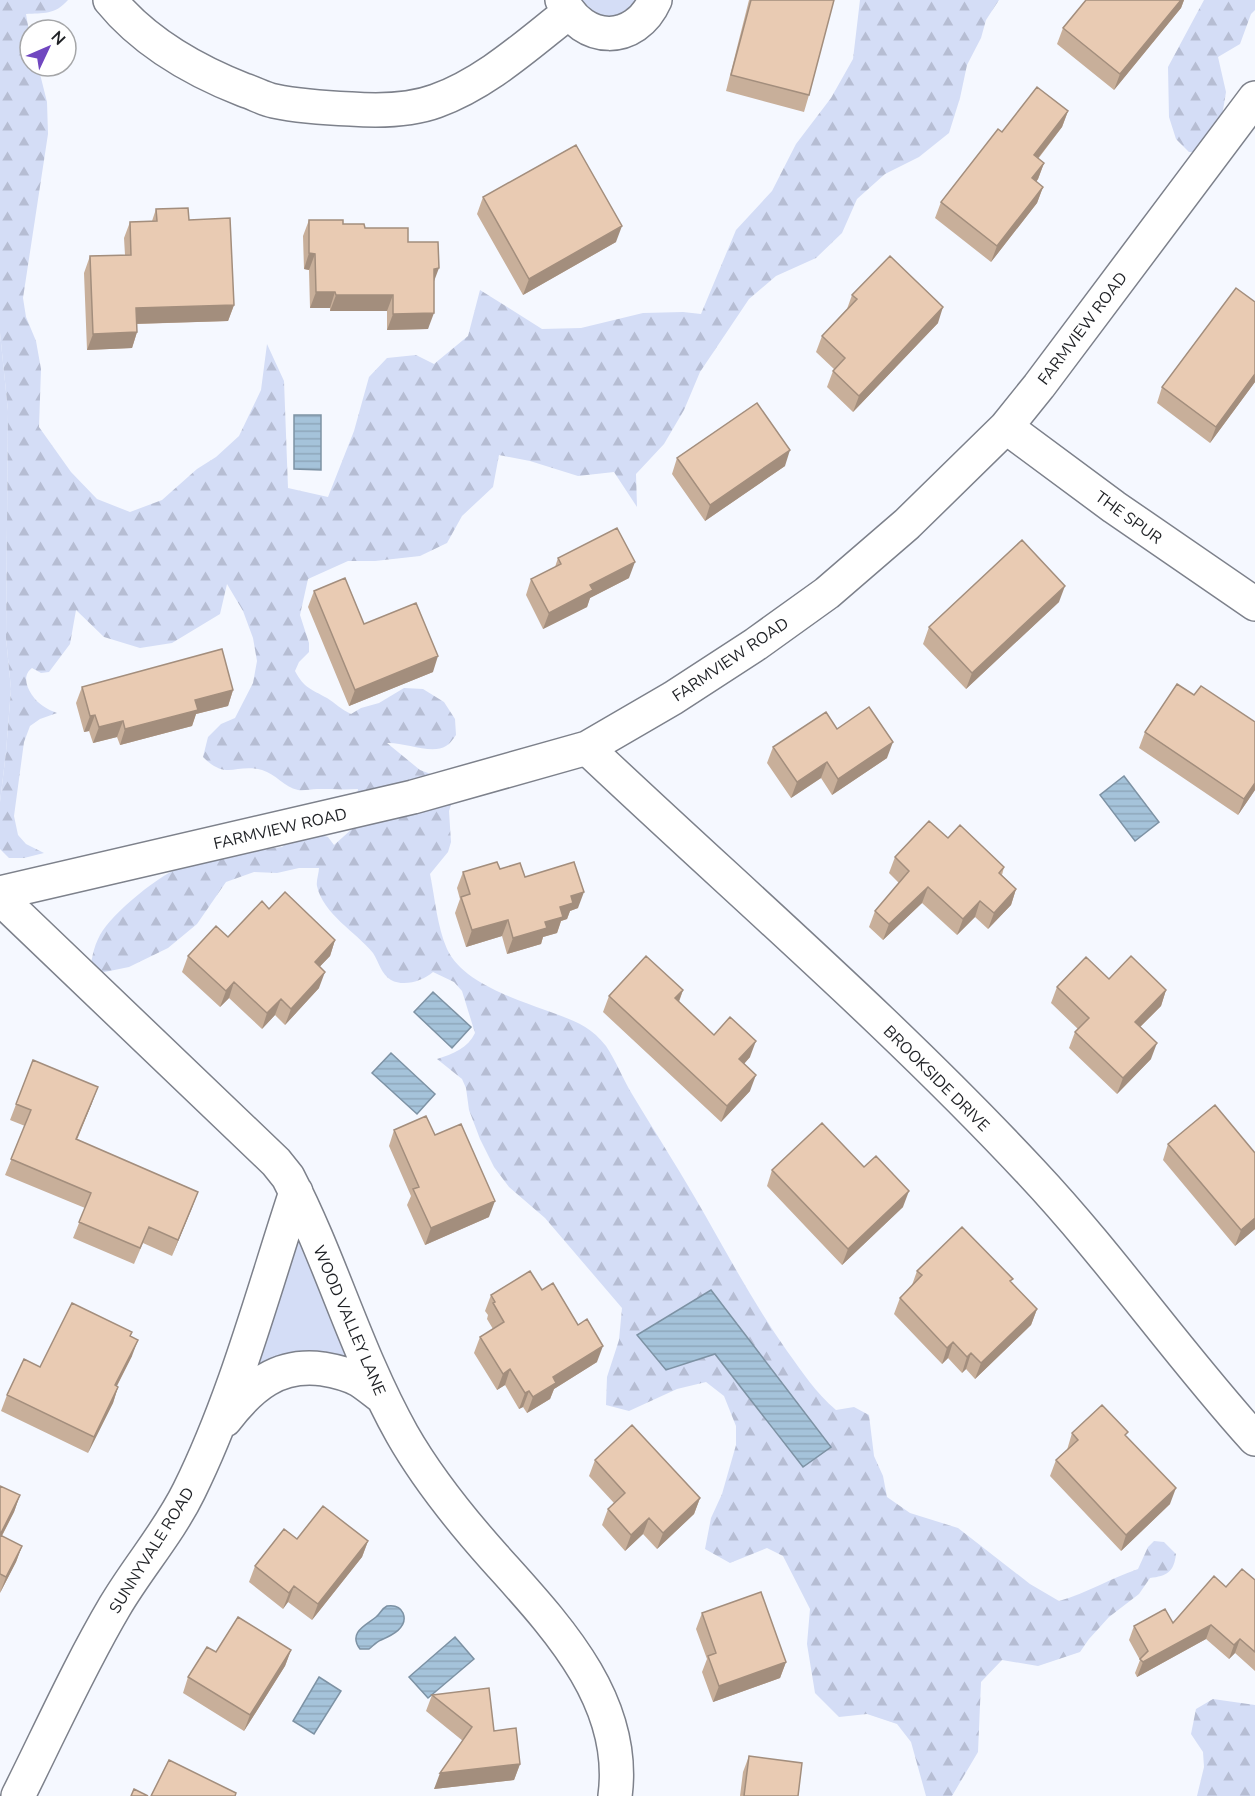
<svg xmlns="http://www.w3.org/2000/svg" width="1255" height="1796" viewBox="0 0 1255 1796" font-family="'Nunito Sans',sans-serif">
	<defs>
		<pattern id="forest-firs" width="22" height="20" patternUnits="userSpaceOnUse" patternTransform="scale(1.5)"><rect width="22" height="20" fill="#d4ddf6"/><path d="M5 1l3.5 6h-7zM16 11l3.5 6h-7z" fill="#b6bdd3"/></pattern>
		<pattern id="water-rules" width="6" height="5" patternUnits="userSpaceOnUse" patternTransform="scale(1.5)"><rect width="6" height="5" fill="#a5c3da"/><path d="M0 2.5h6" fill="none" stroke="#8ea7bb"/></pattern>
	</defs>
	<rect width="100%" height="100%" fill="#f5f8ff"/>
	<path fill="#d4ddf6" d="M562,0H655L630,29Z
		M0,333L8,411L6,638L11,689L6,752L0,802Z
		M296,1192L382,1397L338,1372L245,1397Z"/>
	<path fill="url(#forest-firs)" d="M0,0H68C55,15 43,13 26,14L30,37V66H38L47,102L48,134L23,298L26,317L36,341L41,369L39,427L71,472L97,499L130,512L162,500L197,469L216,457L239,436L261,390L267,344L284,381L288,488L328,497L354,431L369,377L387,358L416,355L434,364L468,336L480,290L542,329L581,328L643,313L683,312L701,314L736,230L772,191L796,144L831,98L853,59L860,0H999L986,20L981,38L967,65L960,98L949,133L919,157L885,174L857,199L842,233L816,258L776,276L749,299L700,372L684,410L664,444L636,474L637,507L614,472L578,476L530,461L499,455L493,487L462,516L447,543L420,556L375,561H348L308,579L300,615L309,643V652L299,662L295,671C304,688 311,689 327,698C335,703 342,710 351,714L361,708L379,703L404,688L423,689L444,702L455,719L456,735C453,739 450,744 446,746C432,755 404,742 387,743L420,770L436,776L454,796L449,811L451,842L448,852L430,874C435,898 437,926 447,949C462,982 513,998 545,1010C569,1019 589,1024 606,1046C616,1061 623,1079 632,1094C656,1134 682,1174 705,1215C731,1261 756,1307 787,1351C803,1373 815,1392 836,1410L854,1407L869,1415L874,1456L883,1476L887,1497L910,1513L958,1528L1030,1584L1059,1601C1087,1593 1111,1578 1138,1569L1148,1547L1154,1541L1164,1542L1176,1554C1174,1572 1167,1576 1150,1578L1139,1594L1109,1617L1089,1639L1080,1652L1038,1666L1002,1660L981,1682L978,1752L952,1796H926L911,1742L897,1724L867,1714L839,1717L815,1693L807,1644L810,1609L783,1556L767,1548L730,1563L705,1549L711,1518L722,1494L736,1445V1426L724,1396L706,1382L677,1389L629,1411L606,1405L607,1377L619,1340L622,1308L545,1218L509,1187L494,1167L480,1139L469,1110L466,1088L462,1079L437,1059C453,1054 468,1048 475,1033L462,991L454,982L433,972C423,981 404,987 391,980C381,974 379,962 373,953C356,932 323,914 317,886C316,881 319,873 319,868H299L277,873L254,872L226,882L197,924L168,948L129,967L90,975C91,961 93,948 100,935C112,913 162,872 186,865C216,856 250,851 282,847C296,836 311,832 328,837L334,845L352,829L358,789C344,790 331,789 317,789C311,789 304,791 298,790C284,787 276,774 262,770C235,763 227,781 203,757L208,737L221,724L235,718L253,683L257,661L253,638L243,611L227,584L220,614L172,643L140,648L104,637L76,610L70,644L49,672L41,673L32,668C18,678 32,699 43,706C47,709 52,711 57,713L40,719L30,726L24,742L14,816L18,835L26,844L44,853L24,858H9L0,849V802L6,752L11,689L6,638L8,411L0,333Z
		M1204,0H1255V10L1251,14L1240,44L1218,57L1226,92L1219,134L1206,152H1189L1176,139L1169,117L1168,67Z
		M1213,1699L1255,1705V1796H1197L1204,1767L1203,1752L1191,1734L1196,1709Z"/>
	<path fill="url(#water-rules)" stroke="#7d92a4" stroke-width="1.5" d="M294,415H321V470L294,469Z
		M1124,776L1159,822L1135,841L1100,795Z
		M433,992L471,1027L452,1048L414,1012Z
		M391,1053L435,1094L417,1114L372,1073Z
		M711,1290L831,1447L803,1467L715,1354L666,1370L637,1335Z
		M387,1606C394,1605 400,1606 403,1613C409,1628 390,1636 381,1640C376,1642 373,1646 369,1649H360C347,1632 368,1624 376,1617C381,1613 381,1609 387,1606Z
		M455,1637L474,1659L428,1698L409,1677Z
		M319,1677L341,1691L314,1734L293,1721Z"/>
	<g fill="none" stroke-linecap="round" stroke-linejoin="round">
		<g stroke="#7d818b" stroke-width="36">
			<path id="minor" d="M110,0C145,43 193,70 244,90C254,93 264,99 274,101C298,106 326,108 351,109C379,111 409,111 436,101C486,83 527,45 568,13
				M562,0C583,44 635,45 655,0
				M1006,427L1114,507L1255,604
				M587,748C736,889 891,1022 1031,1172C1111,1257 1177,1353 1255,1439
				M0,893L413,797L587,748L673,698L756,644L827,593L907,524L1006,427L1039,386L1255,98
				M0,898L276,1162L288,1177C331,1260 356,1352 402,1434C427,1478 461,1520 494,1557C553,1623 628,1699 615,1796
				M225,1420C251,1386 278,1363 323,1369C335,1371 348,1374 359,1380C367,1385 374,1391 382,1397
				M18,1796C50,1732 79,1667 115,1606C138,1567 169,1532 189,1491C235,1398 263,1292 296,1192"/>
		</g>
		<use href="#minor" stroke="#fff" stroke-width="33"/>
	</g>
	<path fill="#c8af9a" d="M749,0H834L809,95L804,112L726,91Z
		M1086,0H1184L1181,8L1114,90L1057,44L1063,28Z
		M1068,111L1062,127L1038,159L1044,163L1038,179L1036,182L1043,187L1037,203L991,262L935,218L941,202L1002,132Z
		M483,197L616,242L523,295L477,214Z
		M156,209L189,220L234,305L228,321L137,324V332L132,348L87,350L84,273L90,256L125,255L124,238L130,222L152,221Z
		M309,220L343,224L365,228L408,242L434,282L428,329L387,330V311H330V308H310L309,270L304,269L303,236Z
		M852,295L938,323L853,412L827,387L833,371L835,370L816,352L822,336L847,309Z
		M1255,302V382L1210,443L1157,403L1162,387Z
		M677,458L785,466L705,521L672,474Z
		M558,558L629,578L590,598L587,607L543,629L526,595L531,579L555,567Z
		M314,591L364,624L433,672L349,706L308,607Z
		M1059,602L966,689L923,644L929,627Z
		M82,687L233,690L228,706L196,714L192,726L120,745L117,737L93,743L89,731L84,732L76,703Z
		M1255,722V790L1238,815L1139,748L1145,732Z
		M837,729L887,758L832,795L821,778L791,798L767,763L773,747Z
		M948,838L1004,867L1002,875L1016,889L1011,905L988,929L975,917L957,935L922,903L883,940L869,927L875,911L899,883L889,873L895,857Z
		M500,869L525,877L578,908L570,911L567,919L561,921L557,933L543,937L541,944L507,954L502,936L466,947L455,913L460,899L457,888L463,872Z
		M269,909L335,940L330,956L319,967V988L285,1025L275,1015L262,1029L229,998L220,1007L182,972L188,956L228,937Z
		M1109,979L1166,990L1161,1006L1140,1027L1151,1059L1117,1094L1069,1048L1075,1032L1078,1029L1051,1003L1057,987Z
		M683,990L679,1002L714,1035L750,1057L744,1064L750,1091L721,1122L603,1012L609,996Z
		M33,1060L92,1103L77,1140L198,1192L172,1256L143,1243L134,1264L73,1238L85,1208L5,1175L25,1126L10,1120Z
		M394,1130L435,1135L489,1217L425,1245L407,1205L411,1196L389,1146Z
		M1168,1144L1255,1153V1229L1235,1246L1163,1160Z
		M864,1167L903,1207L842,1265L767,1186L772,1170Z
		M917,1271L1012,1283L1037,1309L1031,1325L975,1379L966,1369L962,1373L948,1358L942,1364L894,1314L900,1298L912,1285Z
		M542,1290L597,1362L554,1389L550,1399L527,1413L523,1407L519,1409L505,1385L497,1390L474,1353L480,1337L493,1329L487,1319L488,1315L485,1311L491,1295Z
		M130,1336L132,1356L117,1386L118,1387L113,1403L88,1453L1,1411L7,1395L40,1367Z
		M1072,1433L1126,1436L1170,1504L1121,1551L1050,1476L1056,1460L1067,1450Z
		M595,1460L700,1498L694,1514L657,1549L643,1534L625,1551L602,1525L608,1509L614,1503L589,1476Z
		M0,1486L20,1495L14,1512L2,1536L22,1546L16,1562L0,1593Z
		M297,1539L368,1541L362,1557L312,1620L288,1602L283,1609L249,1582L255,1566Z
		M1255,1580V1671L1235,1653L1229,1659L1206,1639L1137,1677L1135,1673L1140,1660L1129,1640L1134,1626L1173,1623L1226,1587Z
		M702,1613L786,1662L780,1678L713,1702L702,1672L707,1659L696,1629Z
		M291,1650L285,1666L244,1731L183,1693L188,1677Z
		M432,1695L520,1764L514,1780L434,1789L463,1741L426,1711Z
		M749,1756L798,1796H740L743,1772Z"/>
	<path fill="#a38e7d" d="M1181,0H1184L1181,8L1114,90L1120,74Z
		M1068,111L1062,127L1028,171L1034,155Z
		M1044,163L1038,179L1027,194L1032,178Z
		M1043,187L1037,203L991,262L997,246Z
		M622,226L616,242L523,295L529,279Z
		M309,253L315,254L309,270L304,269Z
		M439,268L433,284L434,269Z
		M316,292H335L330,308H310Z
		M336,295H393L387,311H330Z
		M234,305L228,321L130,324L136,308Z
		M943,307L938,323L853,412L859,396Z
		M434,313L428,329L387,330L393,314Z
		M137,332L132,348L87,350L93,334Z
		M1255,374V382L1210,443L1216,427Z
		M790,450L785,466L705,521L710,505Z
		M635,562L629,578L590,598L587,607L543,629L549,613L590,585Z
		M1065,586L1059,602L966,689L972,673Z
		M438,656L433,672L349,706L355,690Z
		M233,690L228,706L196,714L192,726L120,745L125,729L195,700Z
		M95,715L89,731L84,732L90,716Z
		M123,721L117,737L93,743L99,727Z
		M893,742L887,758L832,795L838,779Z
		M827,762L821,778L791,798L797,782Z
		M1255,783V790L1238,815L1244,799Z
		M928,887L922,903L883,940L889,924Z
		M1016,889L1011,905L988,929L994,913Z
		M584,892L578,908L570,911L567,919L561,921L557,933L543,937L541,944L507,954L513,938L545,922L571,896Z
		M980,901L975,917L957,935L963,919Z
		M508,920L502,936L466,947L472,930Z
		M335,940L330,956L309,978L315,962Z
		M325,972L319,988L285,1025L291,1009Z
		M234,982L229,998L220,1007L226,991Z
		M683,990L677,1006L675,998Z
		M1166,990L1161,1006L1129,1038L1135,1022Z
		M281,999L275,1015L262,1029L267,1013Z
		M756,1041L750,1057L733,1076L739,1059Z
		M1157,1043L1151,1059L1117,1094L1123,1078Z
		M756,1075L750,1091L721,1122L727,1106Z
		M98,1087L92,1103L70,1155L76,1139Z
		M909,1191L903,1207L842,1265L848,1249Z
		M198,1192L192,1208L172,1256L178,1240Z
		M495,1201L489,1217L425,1245L431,1228Z
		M1255,1218V1229L1235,1246L1241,1230Z
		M1037,1309L1031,1325L975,1379L981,1363Z
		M138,1340L132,1356L109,1401L115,1385Z
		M953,1342L948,1358L942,1364L947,1348Z
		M603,1346L597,1362L554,1389L550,1399L527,1413L533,1397L553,1377Z
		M971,1353L966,1369L962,1373L967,1357Z
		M510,1369L505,1385L497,1390L503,1374Z
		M118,1387L113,1403L88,1453L94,1437Z
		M529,1391L523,1407L519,1409L525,1393Z
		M1176,1488L1170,1504L1121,1551L1126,1535Z
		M20,1495L14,1512L0,1539V1535Z
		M700,1498L694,1514L657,1549L663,1533Z
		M649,1518L643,1534L625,1551L631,1535Z
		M368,1541L362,1557L312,1620L318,1604Z
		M22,1546L16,1562L0,1593L6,1577Z
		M294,1586L288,1602L283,1609L289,1593Z
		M1211,1625L1206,1639L1137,1677L1143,1662Z
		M1240,1639L1235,1653L1229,1659L1234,1645Z
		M291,1650L285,1666L244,1731L250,1715Z
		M786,1662L780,1678L713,1702L719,1686Z
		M520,1764L514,1780L434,1789L440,1773Z"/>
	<path fill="#e9cbb3" stroke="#a38e7d" stroke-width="1.5" d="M751,0H834L809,95L731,75Z
		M1086,0H1181L1120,74L1063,28Z
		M1037,87L1068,111L1034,155L1044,163L1032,178L1043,187L997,246L941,202L998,129L1002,132Z
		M576,145L622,226L529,279L483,197Z
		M188,208L189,220L230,218L234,305L136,308L137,332L93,334L90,256L131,255L130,222L157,221L156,209Z
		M309,220H343V224H364L365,228H408V242H438L439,268L434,269V313L393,314V295H336L335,292H316L315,254L309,253Z
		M890,256L943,307L859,396L833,371L845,358L822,336L857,299L852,295Z
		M1236,288L1255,302V374L1216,427L1162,387Z
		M757,403L790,450L710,505L677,458Z
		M617,528L635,562L590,585L593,590L549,613L531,579L561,564L558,558Z
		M1022,540L1065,586L972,673L929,627Z
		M345,578L364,624L416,603L438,656L355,690L314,591Z
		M222,649L233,690L195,700L198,710L125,729L123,721L99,727L95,715L90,716L82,687Z
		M1177,684L1194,695L1201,686L1255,722V783L1244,799L1145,732Z
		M869,707L893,742L838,779L827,762L797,782L773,747L826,712L837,729Z
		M929,821L948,838L960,825L1004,867L999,873L1016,889L994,913L980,901L963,919L928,887L889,924L875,911L909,871L895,857Z
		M497,862L500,869L520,863L525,877L574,862L584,892L571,896L573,903L560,907L563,917L545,922L547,928L513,938L508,920L472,930L461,897L470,894L463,872Z
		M285,892L335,940L315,962L325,972L291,1009L281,999L267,1013L234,982L226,991L188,956L216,926L228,937L262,901L269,909Z
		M646,956L683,990L675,998L714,1035L730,1017L756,1041L739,1059L756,1075L727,1106L609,996Z
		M1131,956L1166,990L1135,1022L1157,1043L1123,1078L1075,1032L1089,1018L1057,987L1086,957L1109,979Z
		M33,1060L98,1087L76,1139L198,1192L178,1240L149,1227L140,1248L79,1222L91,1193L11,1159L31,1110L16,1104Z
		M1215,1105L1255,1153V1218L1241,1230L1168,1144Z
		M426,1116L435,1135L461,1124L495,1201L431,1228L413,1189L419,1187L394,1130Z
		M822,1123L864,1167L876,1156L909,1191L848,1249L772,1170Z
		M962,1227L1013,1279L1010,1281L1037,1309L981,1363L971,1353L967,1357L953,1342L947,1348L900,1298L922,1275L917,1271Z
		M530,1271L542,1290L553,1283L578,1325L587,1319L603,1346L553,1377L556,1383L533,1397L529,1391L525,1393L510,1369L503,1374L480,1337L504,1322L493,1303L495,1302L491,1295Z
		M72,1303L132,1332L130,1336L138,1340L115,1385L118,1387L94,1437L7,1395L24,1359L40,1367Z
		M1102,1405L1128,1432L1125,1435L1176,1488L1126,1535L1056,1460L1078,1440L1072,1433Z
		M632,1425L700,1498L663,1533L649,1518L631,1535L608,1509L625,1493L595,1460Z
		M0,1486L20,1495L0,1535Z
		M323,1506L368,1541L318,1604L294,1586L289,1593L255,1566L284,1529L297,1539Z
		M0,1535L22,1546L6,1577L0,1574Z
		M1242,1569L1255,1580V1652L1240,1639L1234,1645L1211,1625L1143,1662L1140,1659L1148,1651L1134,1626L1165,1609L1173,1623L1214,1576L1226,1587Z
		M761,1592L786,1662L719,1686L708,1656L716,1653L702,1613Z
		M238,1617L291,1650L250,1715L188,1677L207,1647L216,1652Z
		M489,1688L494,1731L516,1728L520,1764L440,1773L472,1727L432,1695Z
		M749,1756L802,1763L798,1796H744Z
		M169,1760L236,1793L235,1796H151Z
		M134,1789L148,1796H131Z"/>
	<g text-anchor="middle" stroke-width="4.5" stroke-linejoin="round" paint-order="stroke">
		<g font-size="16" fill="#1f2125" stroke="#fff">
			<text transform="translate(1082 328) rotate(-53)" y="6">FARMVIEW ROAD</text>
			<text transform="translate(1129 517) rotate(36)" y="6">THE SPUR</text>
			<text transform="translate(730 659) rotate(-34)" y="6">FARMVIEW ROAD</text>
			<text transform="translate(280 828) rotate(-13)" y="6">FARMVIEW ROAD</text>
			<text transform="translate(937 1078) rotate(45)" y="6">BROOKSIDE DRIVE</text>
			<text transform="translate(350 1320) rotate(67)" y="6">WOOD VALLEY LANE</text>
			<text transform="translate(151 1550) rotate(-58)" y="6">SUNNYVALE ROAD</text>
		</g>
	</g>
	<g transform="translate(48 48) rotate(46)"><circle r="28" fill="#ffffff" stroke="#a5a6a8" stroke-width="1.5"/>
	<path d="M0-4.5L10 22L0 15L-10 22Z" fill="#7047c0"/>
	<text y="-9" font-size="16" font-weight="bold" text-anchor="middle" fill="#1f2125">N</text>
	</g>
</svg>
